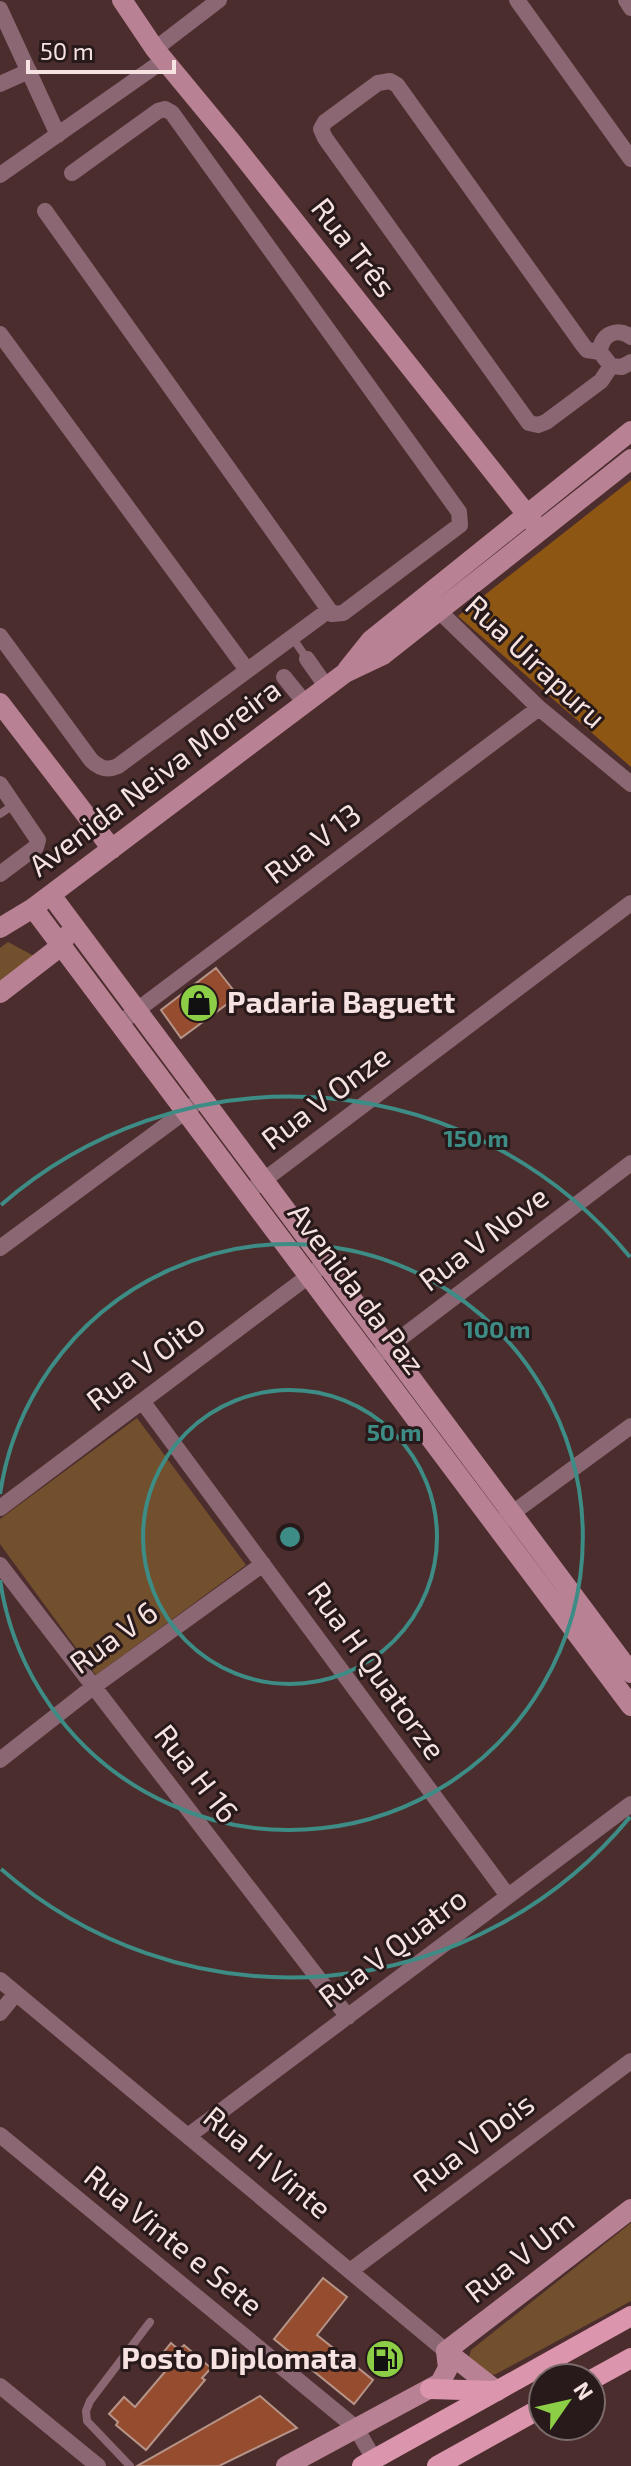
<svg xmlns="http://www.w3.org/2000/svg" width="631" height="2466" viewBox="0 0 631 2466" font-family="'Exo 2',sans-serif">
	<rect width="100%" height="100%" fill="#4c2d2e"/>
	<path fill="#73502d" d="M8,942L34,956L0,981V948Z
		M137,1418L246,1565L96,1675L0,1544V1519Z
		M631,2223V2301L496,2374L492,2375L469,2357L471,2350Z"/>
	<path fill="#8e5613" d="M631,480V767L458,616Z"/>
	<path fill="#954c2f" stroke="#b69487" stroke-width="2" d="M216,968L238,996L181,1038L161,1010Z
		M323,2278L347,2297L317,2335L373,2380L354,2404L274,2339Z
		M171,2343L179,2350L184,2345L211,2368L202,2378L205,2380L146,2450L116,2425L118,2422L109,2414L124,2397L135,2407L169,2367L159,2358Z
		M260,2396L297,2428L219,2466H137Z"/>
	<g fill="none" stroke-linecap="round" stroke-linejoin="round">
		<path stroke="#8a6773" stroke-width="8" d="M292,637L307,659
			M0,814L15,804
			M130,2466L87,2421L86,2411L90,2401L150,2322"/>
		<path stroke="#8a6773" stroke-width="16" d="M517,0L631,159
			M626,0L631,8
			M0,9L58,135
			M155,49L219,0
			M0,84L29,71
			M0,175L164,60
			M45,211L332,614L343,613L460,525L459,512L172,113L165,109L158,111L72,173
			M0,334L247,670
			M631,337C617,327 601,334 600,352L611,366L622,367L631,362
			M600,352L587,350L583,345L397,85L390,81L378,83L325,122L321,129L325,138L529,423L538,425L546,422L601,381L611,366
			M439,611L539,708L631,784
			M0,636L91,760C99,768 107,771 118,766L329,610
			M307,659L326,686
			M284,677L305,703
			M0,784L38,840L36,847L0,874
			M128,1017L539,708
			M256,1186L631,903
			M0,1248L195,1104
			M381,1353L631,1163
			M142,1401L508,1896
			M0,1508L326,1263
			M503,1520L631,1426
			M0,1565L348,2017
			M0,1760L93,1687L263,1564
			M0,1980L446,2351
			M0,2013L16,1993
			M0,2135L356,2428L374,2459
			M188,2136L631,1804
			M350,2271L631,2061
			M0,2386L98,2466"/>
		<path stroke="#b88194" stroke-width="20" d="M122,0L155,49L231,141L540,531
			M347,670L371,640L631,431
			M0,703L112,849
			M51,895L631,1673
			M33,908L631,1706
			M0,928L33,908L345,673L383,655L631,459
			M0,993L61,946L66,936
			M446,2351L631,2209
			M446,2351L497,2391
			M286,2466L440,2383L448,2368L446,2351"/>
		<path stroke="#db95ad" stroke-width="20" d="M591,2380L631,2358
			M430,2389L497,2391
			M362,2466L631,2316
			M437,2466L543,2407"/>
	</g>
	<g fill="none" stroke="#3d8c85" stroke-width="4">
		<circle cx="290" cy="1537" r="147"/>
		<path d="M0 1494A293 293 0 1 1 0 1580"/>
		<path d="M630 1817A440 440 0 0 1 1 1869M1 1205A440 440 0 0 1 630 1257"/>
	</g>
	<defs>
		<g id="shop-disc" transform="scale(2)"><circle r="9.5" fill="#8cce45" stroke="#281a1a"/><path d="M-5-2.5h2.3a2.7 3.5 0 0 1 5.4 0H5L5.5 6h-11ZM-1.5-2.5h3a1.5 2.3 0 0 0-3 0Z" fill="#111"/></g>
		<g id="fuel-disc" transform="scale(2)"><circle r="9.5" fill="#8cce45" stroke="#281a1a"/><path d="M-5.5-6h7V0h2V4h1.3V-2.5L3-4.5l.8-.8L6-3V5H2.5V1h-1V6h-7ZM-4.2-4.7v3.2H.2V-4.7Z" fill="#111"/></g>
	</defs>
	<g fill-rule="evenodd">
		<use href="#shop-disc" x="199" y="1003"/>
		<use href="#fuel-disc" x="385" y="2359"/>
	</g>
	<g text-anchor="middle" stroke-width="6" stroke-linejoin="round" paint-order="stroke">
		<g font-size="30" fill="#f6e2e1" stroke="#281a1a">
			<text transform="translate(353 248) rotate(52)" y="10">Rua Três</text>
			<text transform="translate(535 662) rotate(43)" y="10">Rua Uirapuru</text>
			<text transform="translate(155 778) rotate(-37)" y="10">Avenida Neiva Moreira</text>
			<text transform="translate(313 844) rotate(-37)" y="10">Rua V 13</text>
			<text transform="translate(326 1098) rotate(-37)" y="10">Rua V Onze</text>
			<text transform="translate(484 1239) rotate(-37)" y="10">Rua V Nove</text>
			<text transform="translate(356 1289) rotate(53)" y="10">Avenida da Paz</text>
			<text transform="translate(146 1363) rotate(-37)" y="10">Rua V Oito</text>
			<text transform="translate(114 1638) rotate(-36)" y="10">Rua V 6</text>
			<text transform="translate(376 1671) rotate(54)" y="10">Rua H Quatorze</text>
			<text transform="translate(196 1774) rotate(52)" y="10">Rua H 16</text>
			<text transform="translate(393 1948) rotate(-37)" y="10">Rua V Quatro</text>
			<text transform="translate(474 2143) rotate(-37)" y="10">Rua V Dois</text>
			<text transform="translate(267 2163) rotate(40)" y="10">Rua H Vinte</text>
			<text transform="translate(173 2241) rotate(39)" y="10">Rua Vinte e Sete</text>
			<text transform="translate(520 2257) rotate(-38)" y="10">Rua V Um</text>
		</g>
		<g font-size="30" font-weight="bold" fill="#f6e2e1" stroke="#281a1a" text-anchor="start">
			<text x="227" y="1013">Padaria Baguett</text>
			<text x="357" y="2369" text-anchor="end">Posto Diplomata</text>
		</g>
	</g>
	<circle cx="290" cy="1537" r="12" fill="#3d8c85" stroke="#281a1a" stroke-width="4"/>
	<g font-size="24" text-anchor="middle" font-weight="bold" fill="#3d8c85" stroke="#281a1a" stroke-width="6" stroke-linejoin="round" paint-order="stroke">
		<text x="476" y="1147">150 m</text>
		<text x="497" y="1338">100 m</text>
		<text x="394" y="1441">50 m</text>
	</g>
	<g transform="translate(567 2402) rotate(56)"><circle r="38" fill="#281a1a" stroke="#7a6a6a" stroke-width="2"/>
	<path d="M0-6L14 30L0 20L-14 30Z" fill="#8cce45"/>
	<text y="-12" font-size="22" font-weight="bold" text-anchor="middle" fill="#f6e2e1">N</text>
	</g>
	<path d="M28 60v12h146v-12" fill="none" stroke="#f6e2e1" stroke-width="4"/>
	<text x="40" y="60" font-size="24" fill="#f6e2e1" stroke="#281a1a" stroke-width="6" paint-order="stroke">50 m</text>
</svg>
